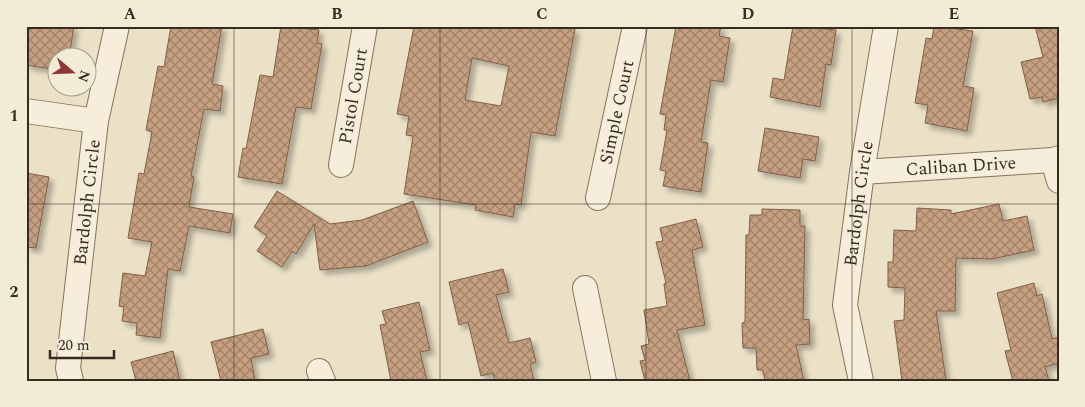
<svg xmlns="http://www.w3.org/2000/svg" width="1085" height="407" viewBox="0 0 1085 407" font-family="Spectral,serif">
	<defs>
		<pattern id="building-cross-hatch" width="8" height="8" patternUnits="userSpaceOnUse" patternTransform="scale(1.25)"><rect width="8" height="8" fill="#c59f80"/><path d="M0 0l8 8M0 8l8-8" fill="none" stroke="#a18268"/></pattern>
		<filter id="shadow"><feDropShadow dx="4.5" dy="4.5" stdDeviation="2.5" flood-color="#0004"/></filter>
	</defs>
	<rect width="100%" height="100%" fill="#eae1c7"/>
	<path fill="url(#building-cross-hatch)" stroke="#815f46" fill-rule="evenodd" filter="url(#shadow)" d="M29,26H74L69,58H58V70L26,65Z
		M171,26H222L212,84L223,86L220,111L204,109L191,176L194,177L189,207L233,214L230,233L189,226L180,271L168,269L160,338L136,335L137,323L122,321L124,307L119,306L123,273L145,276L152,242L128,238L139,173L144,174L152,132L146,130L158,66L164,67Z
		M281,26L319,30L317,43L322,44L311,109L296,107L282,184L238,177L243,148L246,149L260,75L273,77Z
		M414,26H560L575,29L555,136L531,132L521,205L515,204L513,217L475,210L476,205L404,194L413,136L406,135L409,116L397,114ZM472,58L509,66L501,106L465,100Z
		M676,26H721L719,36L730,38L723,82L711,80L701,142L708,143L701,192L663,186L666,171L660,170L667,130H664L666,115L660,114Z
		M793,26L836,30L831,65L826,64L820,107L770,97L773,78L784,80Z
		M934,26L973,31L963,86L974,88L967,131L925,123L928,105L915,103L926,38L932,39Z
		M1035,26H1059V98L1043,102L1042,97L1030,99L1021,62L1043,57Z
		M765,128L819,137L815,161L803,159L800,178L758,171Z
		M26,173L49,177L36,248L26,247Z
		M277,191L330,224L362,220L413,201L428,242L366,266L320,270L314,224L296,254L292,251L282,267L257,251L267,236L254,227Z
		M999,204L1003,221L1027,216L1034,250L992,259L956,258L955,311H936L946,381H902L894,321L904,320L905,288L888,287V262H893L894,230L916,231L917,208L951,210V214Z
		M762,209L800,210V226H805L803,320L809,319L810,344L796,345L804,381H765L763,370H757L756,348H743L742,323L745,322L746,235H749L750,215H762Z
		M696,219L703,247L692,250L705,325L677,330L690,381H645L640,361L645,360L641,346L649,344L644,310L667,306L664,284L666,283L656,242L663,241L660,228Z
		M503,269L509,292L496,295L509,343L530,338L536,362L530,364L534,381H495L493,373L481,376L468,322L459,325L449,282Z
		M1034,283L1037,296L1042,294L1052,339L1059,337V363L1045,367L1049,381H1013L1005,351L1011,350L997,293Z
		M419,302L430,350L420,352L427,381H391L380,325L386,324L382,311Z
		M263,329L269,354L251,358L255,381H221L211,342Z
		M173,351L180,381H136L131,362Z"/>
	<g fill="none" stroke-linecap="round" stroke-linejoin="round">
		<g stroke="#84745e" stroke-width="26">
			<g id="street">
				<path d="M26,111L96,121"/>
				<path d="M1053,160L1059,181"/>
				<path id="s1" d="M341,165L365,26"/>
				<path id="s2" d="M862,172L1053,160L1059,158"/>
				<path id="s3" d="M598,198L635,26"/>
				<path d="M585,288L604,381"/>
				<path d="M319,371L323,381"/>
				<path id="s4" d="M71,381L68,368L96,121L117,26"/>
				<path id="s5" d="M861,381L845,305L862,172L886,26"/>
			</g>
		</g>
		<use href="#street" stroke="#f6eeda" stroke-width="24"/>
	</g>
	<path fill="none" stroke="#362b20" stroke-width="1" stroke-opacity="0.55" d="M234,26V381M440,26V381M646,26V381M852,26V381M26,204H1059"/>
	<g text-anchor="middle" stroke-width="4" stroke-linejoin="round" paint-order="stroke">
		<g font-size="18" fill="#362b20" stroke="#f2ebd6">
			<text dy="6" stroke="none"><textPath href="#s1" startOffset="70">Pistol Court</textPath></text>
			<text dy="6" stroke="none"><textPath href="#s3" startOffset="88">Simple Court</textPath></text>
			<text dy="6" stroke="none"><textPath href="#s2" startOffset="99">Caliban Drive</textPath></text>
			<text dy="6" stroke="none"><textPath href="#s4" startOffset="180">Bardolph Circle</textPath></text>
			<text dy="6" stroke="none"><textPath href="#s5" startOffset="180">Bardolph Circle</textPath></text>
		</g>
	</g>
	<rect width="1085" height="407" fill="none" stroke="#f2ebd6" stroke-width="55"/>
	<g transform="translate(72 72) rotate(109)"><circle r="24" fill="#f2ebd6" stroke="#a79e8d"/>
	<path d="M0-4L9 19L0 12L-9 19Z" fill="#8e3634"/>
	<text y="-8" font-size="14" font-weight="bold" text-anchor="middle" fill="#362b20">N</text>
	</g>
	<path d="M50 350v8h64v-8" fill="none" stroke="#362b20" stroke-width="2.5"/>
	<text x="58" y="350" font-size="15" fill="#362b20" stroke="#f2ebd6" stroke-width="4" paint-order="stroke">20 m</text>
	<rect x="28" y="28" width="1030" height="352" fill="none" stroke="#362b20" stroke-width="2"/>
	<g font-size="16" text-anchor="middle" font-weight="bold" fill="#362b20">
		<text x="130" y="19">A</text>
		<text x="337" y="19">B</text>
		<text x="542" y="19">C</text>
		<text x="748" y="19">D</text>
		<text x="954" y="19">E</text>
		<text x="14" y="121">1</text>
		<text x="14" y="297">2</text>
	</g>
</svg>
